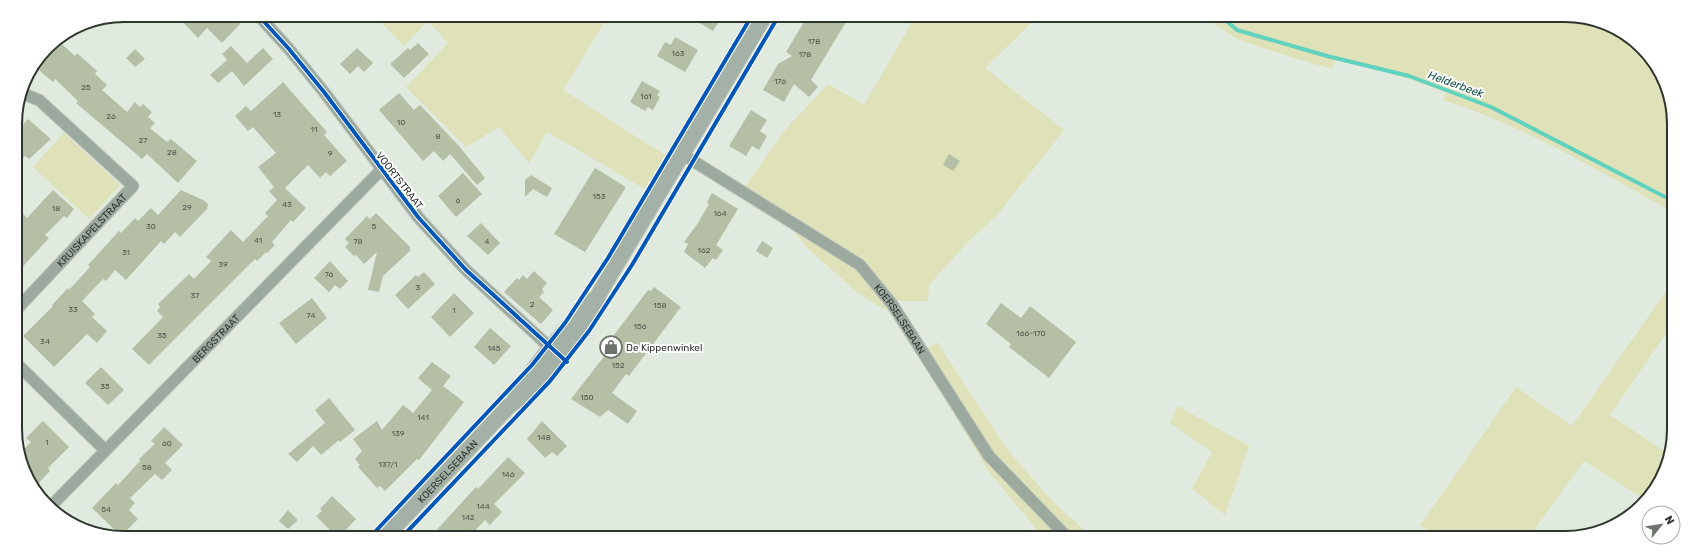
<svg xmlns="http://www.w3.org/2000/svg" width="1689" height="553" viewBox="0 0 1689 553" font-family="Rubik,sans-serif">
	<rect width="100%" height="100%" fill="#e0eade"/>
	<path fill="#dfe1b9" d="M375,16H608L563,90L665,155L645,189L547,132L529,163L499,127L466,147L406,87L448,43L428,21L404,46Z
		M915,17H1037L985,68L1064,130L997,215L967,243L929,285L928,301H885L894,315L858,293L805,246L792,228L744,189L783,132L828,84L864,105Z
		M1205,18L1594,19L1647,52L1672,103L1671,211C1598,170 1524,126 1443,100L1446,92L1398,75L1336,58L1332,69L1291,57L1239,40Z
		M64,133L120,185L89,219L33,167Z
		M1671,284V326L1610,415L1670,455L1656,490L1646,500L1584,461L1528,538L1444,537L1420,526L1516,387L1572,426Z
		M937,342L1006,448L1052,501L1092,537H1043L989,472L918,355Z
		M1178,406L1249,446L1225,515L1192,489L1212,452L1170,423Z"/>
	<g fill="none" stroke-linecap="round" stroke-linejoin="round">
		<path stroke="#61d2be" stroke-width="4" d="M1223,18L1237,30L1327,56L1409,76L1491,107L1671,200"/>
	</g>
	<path fill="#b5bfa6" d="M176,15H231L240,24L222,43L207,28L198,38Z
		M688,16H709L722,17L713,31Z
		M807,17H849L811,80L818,87L809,97L794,84L784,102L763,90L778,64L792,56L786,52Z
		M675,37L698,50L685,72L657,56L665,42L671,45Z
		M57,40L75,56L77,53L97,71L95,74L107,85L102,90L127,112L135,102L140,107L143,104L152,112L148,117L155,123L150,128L167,142L171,139L197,161L178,183L147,154L142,159L76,103L78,101L55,79L53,82L34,66L47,47Z
		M418,43L429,54L404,78L390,64L408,48L410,50Z
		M231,46L247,63L263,48L273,59L244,86L232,71L218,83L210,75L227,60L222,54Z
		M357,48L373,63L364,72L358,66L350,74L340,64Z
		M135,49L145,59L135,67L126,58Z
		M642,81L660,91L657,95L660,97L653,110L648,107L645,111L630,102Z
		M283,82L327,132L324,135L347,161L330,176L326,172L320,178L308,165L285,188L306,208L293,222L291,220L272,242L275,245L267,253L266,252L257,261L255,259L149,365L132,349L163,317L157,311L160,307L158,304L189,274L194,279L211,261L206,257L231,230L243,242L268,216L265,213L277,200L269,191L274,187L258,167L276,153L253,127L248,131L235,116L246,106L251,111Z
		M399,93L414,110L420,105L459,146L485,178L477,185L450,154L443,161L434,151L423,161L379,110Z
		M751,110L767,120L760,131L767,136L759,150L752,146L746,156L729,146Z
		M28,119L51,139L29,159L25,156L15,166V133Z
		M949,154L960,161L953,171L943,165Z
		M595,168L626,187L585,252L554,234Z
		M463,173L482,194L456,217L438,196Z
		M531,175L552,188L547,197L533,189L525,197V180Z
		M53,190L74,209L67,218L64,216L45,235L49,238L16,274V220L22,213L27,218Z
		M181,190L203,200L208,204L207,209L180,237L175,232L164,244L161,241L126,280L115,270L106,281L103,279L82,301L95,314L92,317L107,331L97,343L87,334L54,367L23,336L53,306L52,305L68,288L69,290L90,267L88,265L119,231L121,233L135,218L138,221L151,208L158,215Z
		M712,193L738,209L716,245L723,250L716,260L713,258L705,268L684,252L688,244L684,242L698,223L709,204L707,202Z
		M376,213L410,247V251L383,276L379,292L368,290L377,252L364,264L356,255L354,256L345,247L349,243L345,239L367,216L370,219Z
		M481,223L500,243L488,255L467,236Z
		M762,241L773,248L767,258L756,251Z
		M330,261L348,281L340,289L335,285L329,292L314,278Z
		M534,271L547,283L542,289L544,292L539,297L553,310L541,324L504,292L517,278L519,280L523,275L527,279Z
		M424,272L435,284L408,309L395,295L416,275L418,277Z
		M654,287L681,307L629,376L626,374L612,393L637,411L628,424L608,410L600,417L571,399L606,354L602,351L608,336L611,339L648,290L651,291Z
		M454,293L474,313L450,337L431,317Z
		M312,298L327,318L296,344L279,323Z
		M1001,303L1021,318L1030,306L1076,342L1049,378L1009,347L1011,344L986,324Z
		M490,328L511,346L494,365L474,347Z
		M432,362L451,376L443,386L464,402L419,460L417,459L385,491L380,486L377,488L358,467L360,465L355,459L362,451L353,439L377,421L382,430L403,405L413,413L432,390L418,378Z
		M101,367L124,390L108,405L85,383Z
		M329,398L355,430L340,442L339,440L321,455L313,446L297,462L288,454L325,423L315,410Z
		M43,421L69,447L48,468L50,471L35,487L19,454L31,442L26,438Z
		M542,421L567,446L557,456L552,452L545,458L527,439Z
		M164,427L183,445L165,463L172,470L162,480L155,474L130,498L135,503L129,510L138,519L123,534H119L92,508L116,483L118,485L140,461L139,459L155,444L151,441Z
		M508,457L525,473L494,504L502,512L490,525L485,520L471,535H432L476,487L478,489Z
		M332,496L356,519L341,535H335L316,516L322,511L320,509Z
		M288,510L298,520L288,529L279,521Z"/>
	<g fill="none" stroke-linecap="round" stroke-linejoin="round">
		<g stroke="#bdc5bb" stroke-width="13">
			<g id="street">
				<path d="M258,15L289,49L324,92L418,217L466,270L556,353"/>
				<path id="s1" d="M682,154L860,265L892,304L989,456L1067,537"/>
				<path id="s2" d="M16,310L133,186L39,100L21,93"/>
				<path d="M17,364L105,450"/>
				<path id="s3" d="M51,506L381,170"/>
			</g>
		</g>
		<g stroke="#bdc5bb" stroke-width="17">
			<g id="secondary">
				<path d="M515,396C537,362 565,330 593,300"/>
				<path id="s4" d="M387,535L508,407L535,386L561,357L587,322L600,292L764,17"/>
			</g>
		</g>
		<use href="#street" stroke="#9ba99f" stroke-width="11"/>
		<use href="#secondary" stroke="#a3b1a7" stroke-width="15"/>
		<g stroke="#fff" stroke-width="6">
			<path id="cycleway" d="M258,15L289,49L324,92L418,217L466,270L567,362
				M372,535L532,365L565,323L608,258L751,17
				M404,535L550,381L589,331L632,265L778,17"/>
		</g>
		<use href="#cycleway" stroke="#0057b8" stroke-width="4"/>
	</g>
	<defs>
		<g id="shop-ring" transform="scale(1.15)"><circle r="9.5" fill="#fff" stroke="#6c746b" stroke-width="1.5"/><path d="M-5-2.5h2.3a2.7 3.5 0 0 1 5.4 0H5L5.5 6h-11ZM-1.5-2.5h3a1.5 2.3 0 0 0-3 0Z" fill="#6c746b"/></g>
	</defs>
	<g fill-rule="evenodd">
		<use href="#shop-ring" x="611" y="347"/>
	</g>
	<g text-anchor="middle" stroke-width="4" stroke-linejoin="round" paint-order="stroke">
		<g font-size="8" fill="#50584b">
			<text x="814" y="44">178</text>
			<text x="678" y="56">163</text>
			<text x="805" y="57">178</text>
			<text x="780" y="84">176</text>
			<text x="86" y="90">25</text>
			<text x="646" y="99">161</text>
			<text x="277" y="117">13</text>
			<text x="111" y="119">26</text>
			<text x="401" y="125">10</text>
			<text x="314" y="132">11</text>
			<text x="438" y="139">8</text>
			<text x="143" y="143">27</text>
			<text x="172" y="155">28</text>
			<text x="330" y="156">9</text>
			<text x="599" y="199">153</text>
			<text x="458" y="203">6</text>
			<text x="287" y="207">43</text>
			<text x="187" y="210">29</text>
			<text x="56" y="211">18</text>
			<text x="720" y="216">164</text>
			<text x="151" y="229">30</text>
			<text x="374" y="229">5</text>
			<text x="258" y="243">41</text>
			<text x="358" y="244">78</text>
			<text x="487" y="244">4</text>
			<text x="704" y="253">162</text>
			<text x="126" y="255">31</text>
			<text x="223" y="267">39</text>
			<text x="329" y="277">76</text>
			<text x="418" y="290">3</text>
			<text x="195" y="298">37</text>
			<text x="532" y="307">2</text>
			<text x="660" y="308">158</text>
			<text x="73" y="312">33</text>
			<text x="454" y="313">1</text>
			<text x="311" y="318">74</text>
			<text x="640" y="329">156</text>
			<text x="1031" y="336">166-170</text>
			<text x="162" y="338">35</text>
			<text x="45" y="344">34</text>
			<text x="494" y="351">145</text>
			<text x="618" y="368">152</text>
			<text x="105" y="389">35</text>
			<text x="587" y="400">150</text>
			<text x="423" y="420">141</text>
			<text x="398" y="436">139</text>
			<text x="544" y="440">148</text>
			<text x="47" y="445">1</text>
			<text x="167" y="446">60</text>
			<text x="388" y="467">137/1</text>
			<text x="147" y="470">58</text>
			<text x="508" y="477">146</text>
			<text x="483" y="509">144</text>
			<text x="106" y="512">54</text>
			<text x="468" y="520">142</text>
		</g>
		<g font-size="10" fill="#2e352d" stroke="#fff">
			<text transform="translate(400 180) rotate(52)" y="4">VOORTSTRAAT</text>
			<text dy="4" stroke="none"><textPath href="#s2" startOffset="110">KRUISKAPELSTRAAT</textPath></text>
			<text dy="4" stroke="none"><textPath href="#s1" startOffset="277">KOERSELSEBAAN</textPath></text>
			<text dy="4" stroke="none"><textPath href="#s3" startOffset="235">BERGSTRAAT</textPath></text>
			<text dy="4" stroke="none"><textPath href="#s4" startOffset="88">KOERSELSEBAAN</textPath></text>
		</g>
		<g font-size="10" fill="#2e352d" stroke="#fff" text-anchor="start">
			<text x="626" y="351">De Kippenwinkel</text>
		</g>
		<g font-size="11" font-style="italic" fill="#114f45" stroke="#fff">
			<text transform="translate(1456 84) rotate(20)" y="4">Helderbeek</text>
		</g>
	</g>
	<path d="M0 0H1689V553H0ZM124 22H1565A102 102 0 0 1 1667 124V429A102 102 0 0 1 1565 531H124A102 102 0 0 1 22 429V124A102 102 0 0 1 124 22Z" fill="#fff" fill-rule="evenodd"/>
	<path fill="none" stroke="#2e352d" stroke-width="2" d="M124 22H1565A102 102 0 0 1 1667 124V429A102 102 0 0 1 1565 531H124A102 102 0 0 1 22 429V124A102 102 0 0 1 124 22Z"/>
	<g transform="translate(1661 525) rotate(60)"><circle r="19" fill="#ffffff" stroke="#abaeab"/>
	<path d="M0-3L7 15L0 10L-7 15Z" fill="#6c746b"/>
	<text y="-6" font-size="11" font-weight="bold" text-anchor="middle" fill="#2e352d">N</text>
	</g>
</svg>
